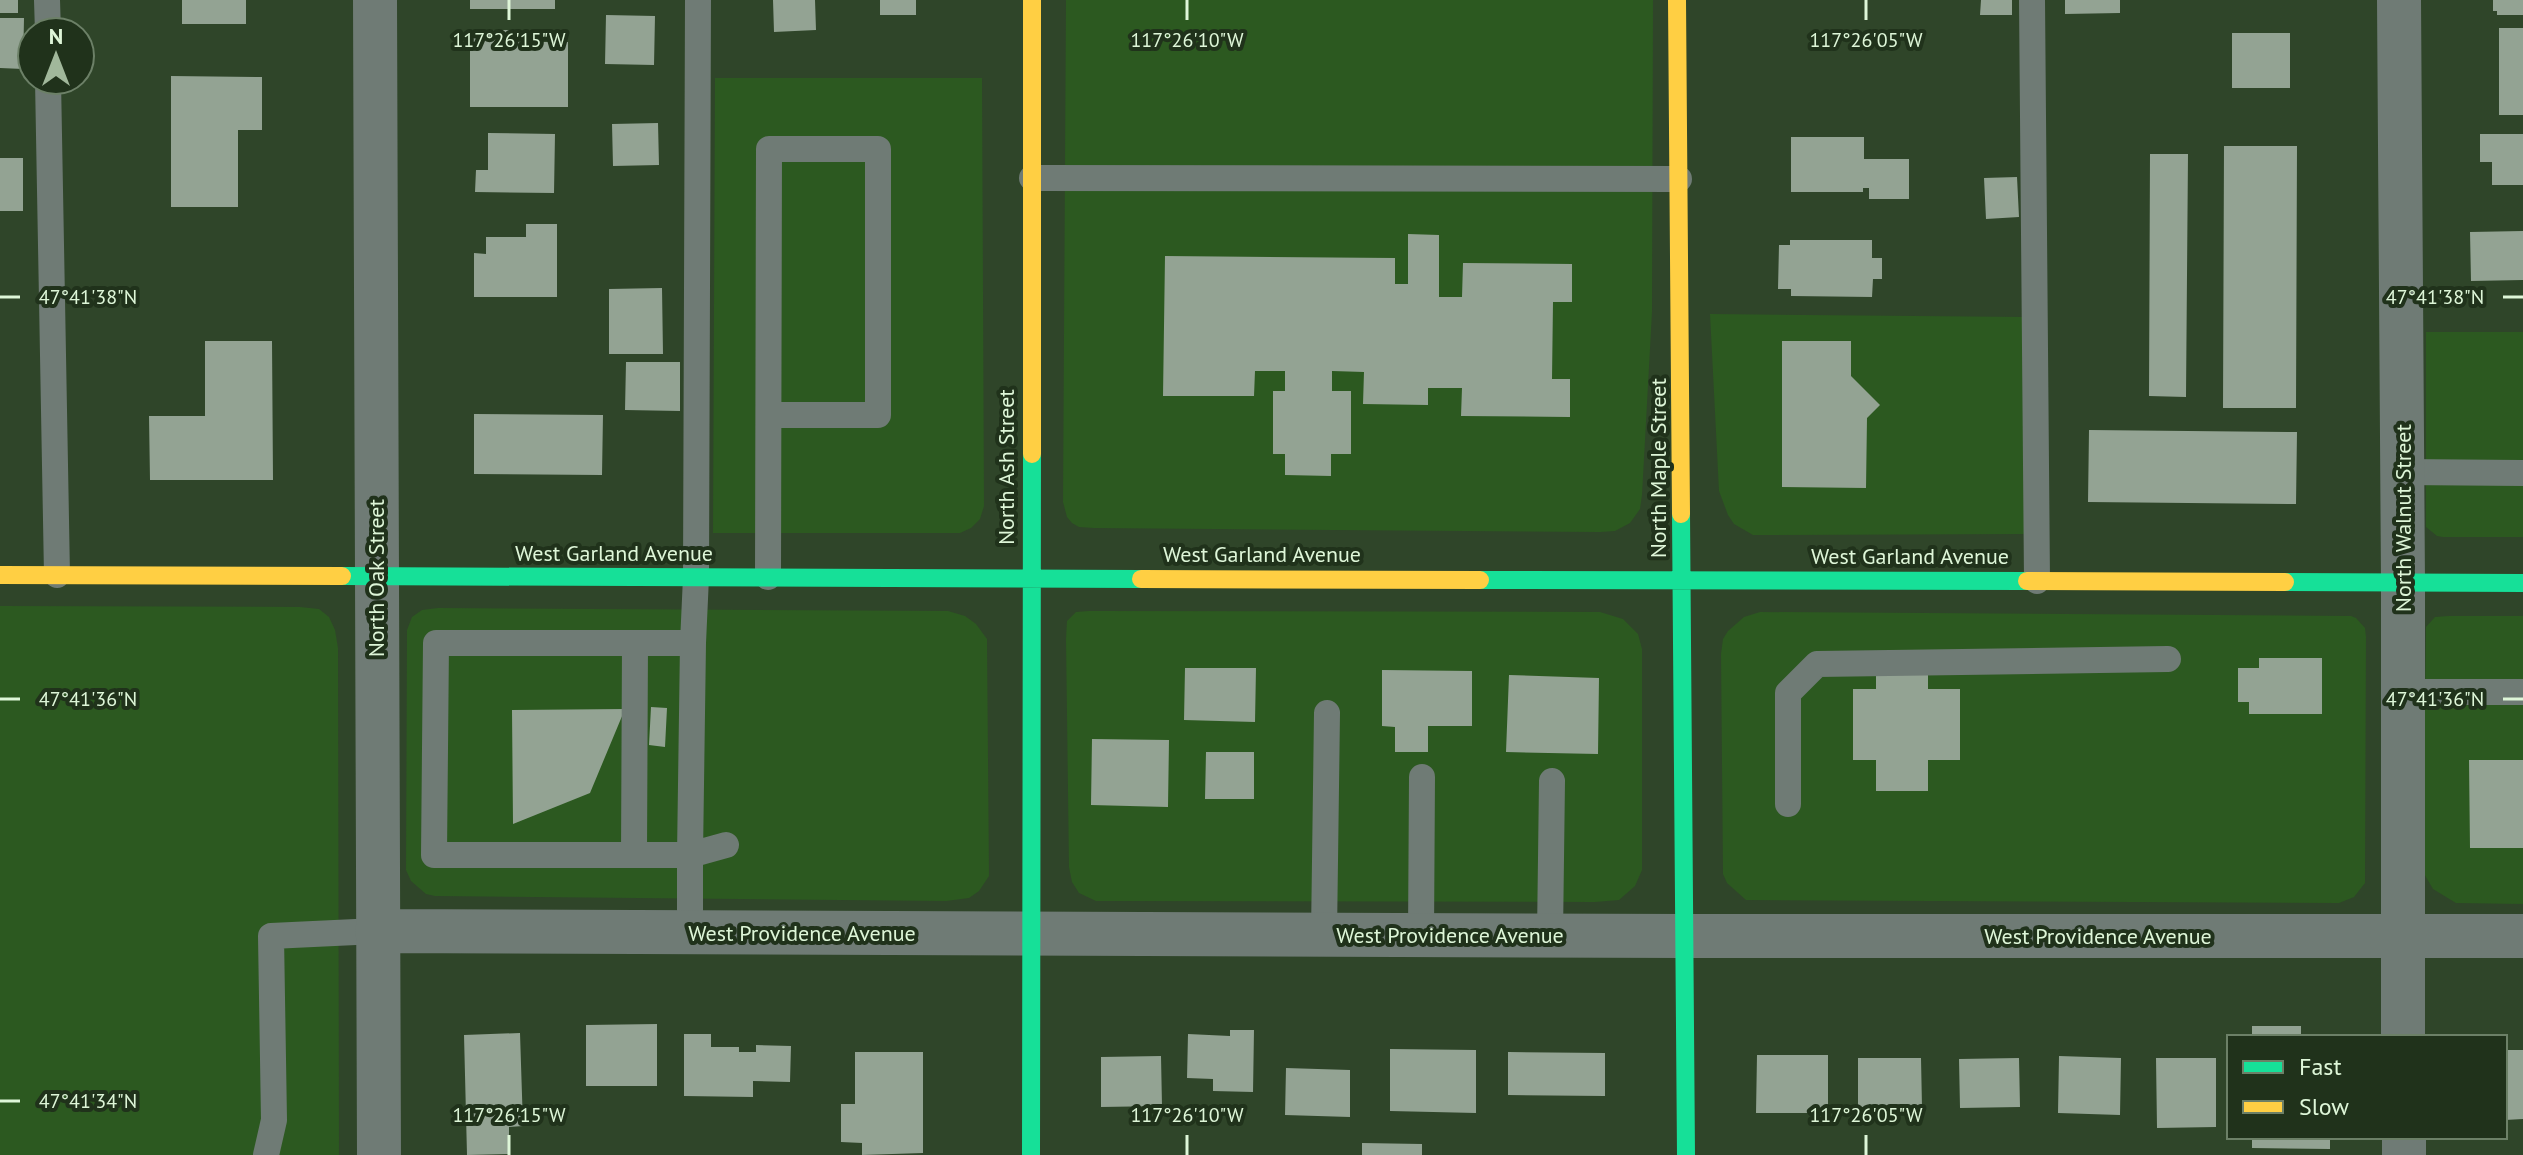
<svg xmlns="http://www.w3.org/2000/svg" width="2523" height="1155" viewBox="0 0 2523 1155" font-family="'PT Sans',sans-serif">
	<rect width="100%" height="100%" fill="#2f4529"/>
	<path fill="#2c5920" d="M1066,0H1653L1652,312L1642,495L1640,509L1630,523L1615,531L1600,532L1094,528L1079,527L1072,523L1067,517L1063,502Z
		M715,78H982L984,506L980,519L971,528L960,533H713Z
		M1710,314L2025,317L2024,534L1753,535L1734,524L1728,515L1719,491Z
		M2426,332H2523V537H2443L2437,536L2426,527Z
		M0,606L300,607L319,609L329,617L335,630L338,648L339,1155H0Z
		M438,608L948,611L965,616L976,624L987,639L989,876L979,891L969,898L946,901L435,896L426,894L411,881L406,870L407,630L412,617L422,610Z
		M1089,611L1600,612L1623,619L1638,634L1642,649V870L1635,886L1619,900L1595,902L1096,901L1079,893L1072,882L1069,867L1066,639L1067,621L1076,612Z
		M1760,612L2351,616L2356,618L2365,628L2366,637L2365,883L2354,897L2339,903L1746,900L1727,883L1723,874L1721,654L1723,639L1728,631L1744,617Z
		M2449,616H2523V904L2456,903L2433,889L2423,872L2426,627L2435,617Z"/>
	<path fill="#93a393" d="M0,0H18V13H0Z
		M182,0H246V24H182Z
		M470,0H555V9H470Z
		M773,0H815L816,30L774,32Z
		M880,0H916V15H880Z
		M1981,0H2012V15H1980Z
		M2065,0H2120V13L2065,14Z
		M2493,0H2523V15H2497V11H2493Z
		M606,15L655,16L654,65L605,64Z
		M0,18H24L23,69L0,68Z
		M2499,28H2523V115H2499Z
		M470,30H517V42H568V107H470Z
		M2232,33H2290V88H2232Z
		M171,76L262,77V130H238V207H171Z
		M658,123L659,165L613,166L612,124Z
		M488,133L555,134L554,193L475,192L476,170H488Z
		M2480,134H2523V185H2492V162H2480Z
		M1791,137H1864V159H1909V199H1869V188H1863V192H1791Z
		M2224,146H2297L2296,408H2223Z
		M2150,154H2188L2186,397L2149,396Z
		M0,158H23V211H0Z
		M2017,177L2019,217L1986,219L1984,178Z
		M526,224H557V297H474V253L486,254V237H526Z
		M2523,231V280L2471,281L2470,232Z
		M1408,234L1439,235V297H1462L1463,263L1572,264V302H1553L1552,379H1570V417L1461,416L1462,388H1428V405L1363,404L1364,372L1332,371V391H1351V454H1331V476L1285,475V454H1273V391H1285V371H1255L1254,396H1163L1165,256L1395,258V284H1408Z
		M1790,240H1872V258H1882V279H1873L1872,297L1791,296V289H1778L1779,245H1790Z
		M662,288L663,354H609V289Z
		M205,341H272L273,480H150L149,416H205Z
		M1782,341H1851V376L1880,405L1867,418L1866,488L1782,487Z
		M626,362H680V411L625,410Z
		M474,414L603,415L602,475L474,474Z
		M2089,430L2297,432L2296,504L2088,502Z
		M2259,658H2322V714H2249V702H2238V668H2259Z
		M1876,666H1928V689H1960V760H1928V791H1876V760H1853V689H1876Z
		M1185,668H1256L1255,722L1184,720Z
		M1382,670L1472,671V726H1428V752H1395V727L1382,726Z
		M1509,675L1599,678L1598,754L1506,752Z
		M651,707L667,708L665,747L649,745Z
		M625,709L590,793L513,824L512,710Z
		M1092,739L1169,740L1168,807L1091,805Z
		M1206,752H1254V799H1205Z
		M2469,760H2523V848H2470Z
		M657,1024V1086H586V1025Z
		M2252,1026H2301V1037H2252Z
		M1230,1030H1254L1253,1092L1213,1091V1079L1187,1078L1188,1034L1230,1036Z
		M520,1033L523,1126L509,1127V1154L467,1155L464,1035Z
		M684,1034H711V1047H739V1052H756V1045L791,1046L790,1082L753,1081V1097L684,1096Z
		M1390,1049L1476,1050V1113L1390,1111Z
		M2505,1050H2523V1119L2505,1120Z
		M855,1052H923V1153L862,1155V1143L841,1142V1104H855Z
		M1508,1052L1605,1053V1096L1508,1095Z
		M1757,1055H1828V1113H1756Z
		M1161,1056L1162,1106L1101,1107V1057Z
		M2059,1056L2121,1058L2120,1115L2058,1113Z
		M1858,1058H1921L1922,1107H1858Z
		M2019,1058L2020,1107L1960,1108L1959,1059Z
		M2156,1058H2216V1127L2157,1128Z
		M1286,1068L1350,1070V1117L1285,1115Z
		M2252,1137H2330V1149L2252,1148Z
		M1362,1143L1422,1144V1155H1362Z"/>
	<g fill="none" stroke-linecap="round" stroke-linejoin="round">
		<path stroke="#6f7b75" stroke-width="26" d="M47,0L48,32
			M2032,0L2037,581
			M48,80L57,575
			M1032,178L1679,179
			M2403,472L2523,473
			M768,577L769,149H878V415H769
			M693,643L690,855L726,845
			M2403,692H2523
			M1788,804V693L1817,664L2168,659
			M634,855L635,643
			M690,932V855H434L436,643H693L696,577L698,0
			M1324,935L1327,713
			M1421,935L1422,777
			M1550,935L1552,781
			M266,1155L274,1120L271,936L377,931"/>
		<path stroke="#6f7b75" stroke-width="44" d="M375,0L379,1155
			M2399,0L2403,583V1037
			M377,931L1685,936H2523
			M2404,1137V1155"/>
		<path stroke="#16e098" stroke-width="18" d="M1681,514L1686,1155
			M342,576L1141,579
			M1480,580L2027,581
			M2285,582L2523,583
			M1031,1155L1032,454"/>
		<path stroke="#ffcf43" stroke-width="18" d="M1677,0L1681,514
			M1032,454V0
			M0,575L342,576
			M1141,579L1480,580
			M2027,581L2285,582"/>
	</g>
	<path fill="none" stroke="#def6d8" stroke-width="3" d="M509,0V20M1187,0V20M1866,0V20M0,297H20M2503,297H2523M0,699H20M2503,699H2523M0,1101H20M509,1135V1155M1187,1135V1155M1866,1135V1155"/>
	<g text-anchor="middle" stroke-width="8" stroke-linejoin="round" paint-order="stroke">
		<g font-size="22" fill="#def6d8" stroke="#20321b">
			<text transform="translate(1006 467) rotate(-90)" y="8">North Ash Street</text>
			<text transform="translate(1658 468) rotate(-90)" y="8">North Maple Street</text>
			<text transform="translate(2403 518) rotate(-90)" y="8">North Walnut Street</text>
			<text x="614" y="561">West Garland Avenue</text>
			<text x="1262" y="562">West Garland Avenue</text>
			<text x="1910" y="564">West Garland Avenue</text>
			<text transform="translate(376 578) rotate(-90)" y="8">North Oak Street</text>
			<text x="802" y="941">West Providence Avenue</text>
			<text x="1450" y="943">West Providence Avenue</text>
			<text x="2098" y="944">West Providence Avenue</text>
		</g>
	</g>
	<g font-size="20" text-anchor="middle" fill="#def6d8" stroke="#20321b" stroke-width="8" stroke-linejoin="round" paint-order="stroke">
		<text x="509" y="47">117°26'15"W</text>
		<text x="1187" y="47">117°26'10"W</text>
		<text x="1866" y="47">117°26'05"W</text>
		<text x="88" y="304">47°41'38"N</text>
		<text x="2435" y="304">47°41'38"N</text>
		<text x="88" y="706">47°41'36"N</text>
		<text x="2435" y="706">47°41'36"N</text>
		<text x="88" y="1108">47°41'34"N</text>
		<text x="509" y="1122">117°26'15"W</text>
		<text x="1187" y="1122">117°26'10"W</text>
		<text x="1866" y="1122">117°26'05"W</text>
	</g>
	<rect x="2227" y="1035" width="280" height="104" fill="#20321b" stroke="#6c8067" stroke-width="2"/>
	<rect x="2243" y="1061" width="40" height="12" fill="#16e098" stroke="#6c8067" stroke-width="2"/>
	<text x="2299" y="1075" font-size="24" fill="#def6d8">Fast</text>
	<rect x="2243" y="1101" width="40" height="12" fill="#ffcf43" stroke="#6c8067" stroke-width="2"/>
	<text x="2299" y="1115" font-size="24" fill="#def6d8">Slow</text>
	<g transform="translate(56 56)"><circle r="38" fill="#20321b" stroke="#6c8067" stroke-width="2"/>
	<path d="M0-6L14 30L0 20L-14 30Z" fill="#a1b89b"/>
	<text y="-12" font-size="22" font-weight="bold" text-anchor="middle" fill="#def6d8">N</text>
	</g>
</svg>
